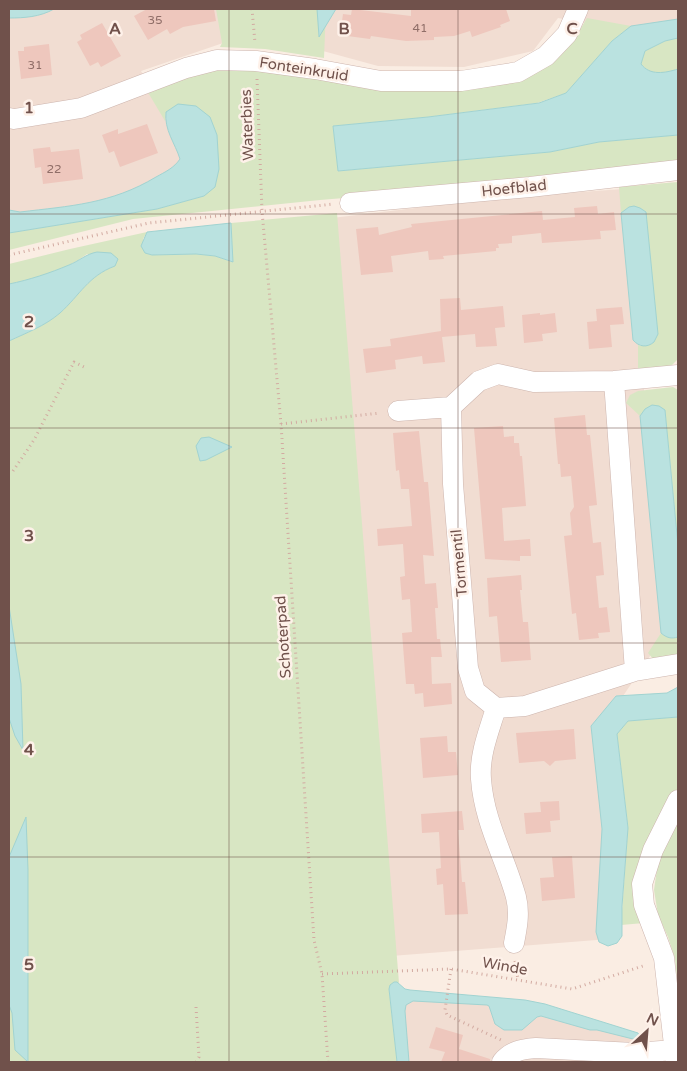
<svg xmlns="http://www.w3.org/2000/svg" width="687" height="1071" viewBox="0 0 687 1071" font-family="'Varela Round',sans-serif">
	<rect width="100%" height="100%" fill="#faede3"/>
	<path fill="#f1ddd2" d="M39,9H222L226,42L141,71L177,136L187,160L140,193L94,207L9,216V11Z
		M333,9H678V27L647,34L558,18L533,51L464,67L378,66L312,48Z
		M623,189L669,628L600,730L609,939L391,956L332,218L499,198Z
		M397,994L496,1003L634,1035L651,1062H402Z"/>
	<path fill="#d8e6c3" d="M216,9H326L324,58L265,49L220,47L222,43Z
		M587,18L631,26L612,41L566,93L537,103L428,117L333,126L338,171L550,152L599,142L678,135V166L476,187L320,200L133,219L9,250V233L157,209L204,196L166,112L165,121L146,89L211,68L478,84L575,38Z
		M678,38V69C665,74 651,76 641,64L645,51L665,41Z
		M678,182L677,360L670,367L638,370V345L642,346L629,207L621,213L619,187Z
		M337,213L399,983L397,982L389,989L397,1062H9V341C26,333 45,326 60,313C80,295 88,276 115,266L87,254C66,270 35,279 9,284V264L70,249L147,232L143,239L145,253L152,255L196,254L215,256L232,262L231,223Z
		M673,387L678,390V545L665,411L643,412L640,416L626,403L630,395L638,391Z
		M661,633C666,637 672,639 678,637V660H654L648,653Z
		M678,717V787L647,852L644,923L621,925L628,828L617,734L628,721Z
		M678,816V988L675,959L668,937L658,915L654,890L658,862Z"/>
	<path fill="#bae2e0" stroke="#a1d3d1" d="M9,9H54C40,17 24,18 9,18Z
		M317,9H336L319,37V36Z
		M678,19V38L665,41L645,51L641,64C650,76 665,73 678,69V135L599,142L550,152L338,171L333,126L428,117L539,103L566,93L612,41L631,26Z
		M178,104L196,106L210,117L217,135L219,169L215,187L204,196L157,209L9,233V210L20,212C70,206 111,204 156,177C165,172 174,168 180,159C175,143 164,130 166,112Z
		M634,206L640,208L646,212L658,334L654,342C647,348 639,347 633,340L621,213L629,207Z
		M231,223L233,262L215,256L196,254L152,255L145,253L141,246L147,232Z
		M97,252L111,253L118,259L115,266C88,276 80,295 60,313C45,326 26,333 9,341V284C29,280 50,273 69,265C79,261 86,254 97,252Z
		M652,405L659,406L665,410L678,545V637C671,639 667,638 661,633L640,416L645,409Z
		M209,437L232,447L206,460L200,461L196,446L201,438Z
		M9,606L21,684L23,750L15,736L9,718Z
		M678,687V717L628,721L617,734L628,828L622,906V936L617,943L608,946L599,942L596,932L602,829L591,726L616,696L667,693Z
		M26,817L28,870V1062L15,1050L12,1013L9,1005V857Z
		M394,982H397L405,989L410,990L525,1000L545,1004L638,1033L639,1035L638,1039H633L597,1030H590L541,1016L537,1017L522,1030H504L495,1024L489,1006L487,1005L413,1001L406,1005L405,1011L409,1062H397L389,989L390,985Z"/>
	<path fill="#eec7bd" d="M147,9H214L216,21L183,27L170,34L167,29L148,40L134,16Z
		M352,9L411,16V9H506L510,21L500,25L501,27L472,37L470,31L454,36L434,37V40L406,41L371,36L370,39L340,35L343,14L351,15Z
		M102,23L121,56L101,67L98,62L90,66L77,42L82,39L80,35Z
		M49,44L52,75L21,79L18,51H24V47Z
		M147,124L158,153L120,167L114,151L109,153L102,135L118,129V134Z
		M50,147L51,152L79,149L83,179L43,184L41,167L35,168L33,149Z
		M597,206L598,214L614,212L616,230L600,231L601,239L542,243L541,233L512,236V243L498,244L499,248H496V251L443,256L444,259L429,260L428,251L391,256L393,272L361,275L356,229L378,227L379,235L412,227L411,224L542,211L543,220L575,217L574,208Z
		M460,298L461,310L503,306L505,327L495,328L497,346L476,347L475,334L442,337L445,362L423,364L422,356L395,360L396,369L366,373L363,349L391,346L390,339L441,331L440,299Z
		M622,307L624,324L610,325L612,347L589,349L587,322L597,321L596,309Z
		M540,313V315L555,313L557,332L542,334L543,341L524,343L522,315Z
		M585,415L587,435H590L597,505L589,506L593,543L601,542L604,575L596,576L599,608L607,607L610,632L598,633L599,638L579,640L576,613L572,614L564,536L572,535L570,513L574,507L571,476L561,477L560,464H558L554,418Z
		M503,426L504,437L514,436V443H519L520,456H522L526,506L502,508L504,541L530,539L531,556H520V561L485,559L474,428Z
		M419,431L424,482H428L434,556L423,555L425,584L436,583L438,608H435L437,639H440L442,657H431L432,684L451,683L452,704L424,707L423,693L415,694L414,684H406L402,633L412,632L410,599L402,600L400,577L405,576L403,544L378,546L377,529L412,526L409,489H401L399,470L396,471L393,433Z
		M521,575L522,590H520L523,622H528L531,660L501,662L497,616L489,617L487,578Z
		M574,729L576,759L555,761L550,766L544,761L519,763L516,733Z
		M447,736L448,752H456L458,775L423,778L420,738Z
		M559,801L560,820L550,821L551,832L526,834L524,813L541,812L540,802Z
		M462,811L464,830H458L462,882H465L468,914L445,915L443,884L437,885L436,869L441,868L439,832L422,833L421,814Z
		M572,856L575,898L542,901L540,878L554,877L552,857Z
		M436,1027L463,1035L459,1049L490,1059V1062H441L445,1052L429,1048Z"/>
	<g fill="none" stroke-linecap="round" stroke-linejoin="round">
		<g stroke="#cdb5ae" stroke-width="21">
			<path id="minor" d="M9,118L14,119L81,108L186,68L217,60L256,61L315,69L381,81H461L518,72L546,56L567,34L578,9
				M350,203L530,187L678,170
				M614,381L635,671
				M451,407L453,484L468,668L475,691L496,708C489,731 479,755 481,779C484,822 505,857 516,897C520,913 517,928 514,943
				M398,411L451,407L479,381L498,374L534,382L614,381L678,375
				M496,708L525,706L635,671L678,664
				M502,1062C511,1051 522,1049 536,1048L634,1053L675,1050
				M676,1062L664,958L644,905L642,884L653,850L678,800"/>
		</g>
		<path stroke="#d2aaa1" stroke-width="3" stroke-dasharray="1 4" stroke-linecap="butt" d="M252,9L255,43
			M257,79L262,211L281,424L314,940L322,974L328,1062
			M9,255L149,223L334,204
			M281,424L380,413
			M13,471L34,440L74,362L86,368
			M515,961L518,980
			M451,969L445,1010L447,1015L501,1040
			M322,974L451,969L572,989L646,965
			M196,1007L199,1057L196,1062"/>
		<use href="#minor" stroke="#fff" stroke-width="20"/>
	</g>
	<path fill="none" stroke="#70514b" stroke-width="1" stroke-opacity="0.55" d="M229,9V1062M458,9V1062M9,214H678M9,428H678M9,643H678M9,857H678"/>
	<g text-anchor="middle" stroke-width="5" stroke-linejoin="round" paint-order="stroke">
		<g font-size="12" fill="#906e68">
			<text x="155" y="24">35</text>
			<text x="420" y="32">41</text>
			<text x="35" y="69">31</text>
			<text x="54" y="173">22</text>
		</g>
		<g font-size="15" fill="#70514b" stroke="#fef1e9">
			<text transform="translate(304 69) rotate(9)" y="5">Fonteinkruid</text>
			<text transform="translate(247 125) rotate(-92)" y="5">Waterbies</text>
			<text transform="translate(514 188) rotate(-6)" y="5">Hoefblad</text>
			<text transform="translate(459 563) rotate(-95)" y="5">Tormentil</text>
			<text transform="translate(283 637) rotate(-94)" y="5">Schoterpad</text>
			<text transform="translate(505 966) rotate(10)" y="5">Winde</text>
		</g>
	</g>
	<g font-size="16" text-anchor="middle" font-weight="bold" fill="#70514b" stroke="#fef1e9" stroke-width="5" stroke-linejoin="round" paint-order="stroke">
		<text x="115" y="34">A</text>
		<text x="344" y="34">B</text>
		<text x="572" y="34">C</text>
		<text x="29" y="113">1</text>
		<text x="29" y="327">2</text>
		<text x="29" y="541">3</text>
		<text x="29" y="755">4</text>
		<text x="29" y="970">5</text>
	</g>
	<rect width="687" height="1071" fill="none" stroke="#70514b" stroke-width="20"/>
	<g transform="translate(647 1031) rotate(26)" stroke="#fef1e9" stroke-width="4" paint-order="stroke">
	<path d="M0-4L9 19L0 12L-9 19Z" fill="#70514b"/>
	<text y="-8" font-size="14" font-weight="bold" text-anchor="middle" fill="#70514b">N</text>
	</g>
</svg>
